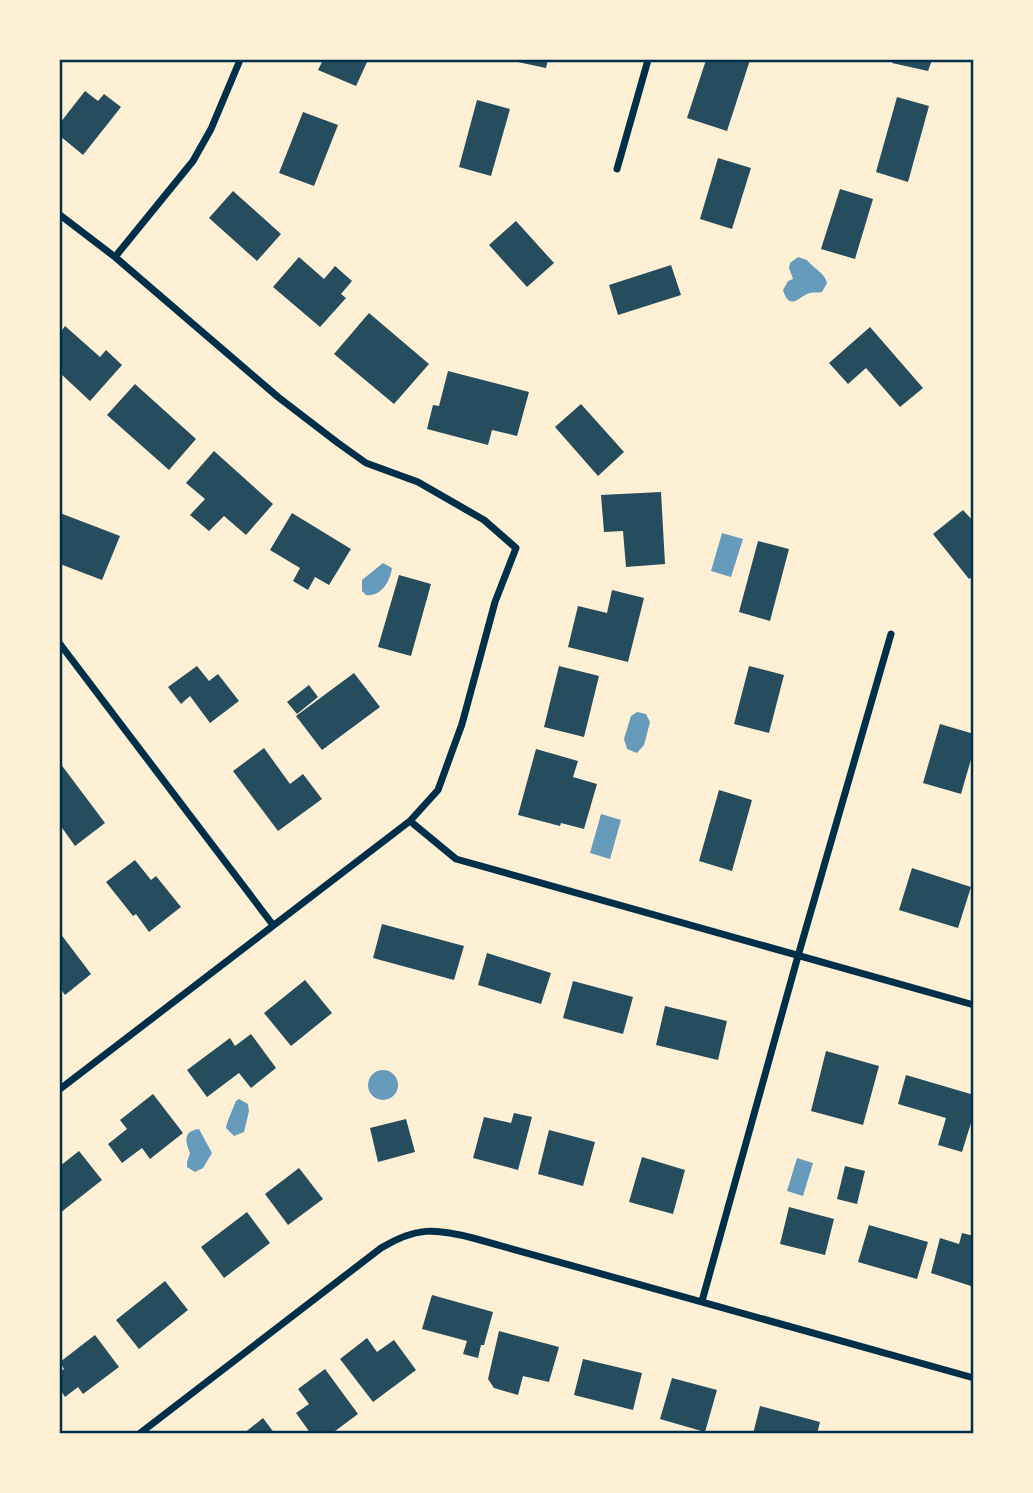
<svg xmlns="http://www.w3.org/2000/svg" width="1033" height="1493" viewBox="0 0 1033 1493" font-family="'Fira Sans Condensed',sans-serif">
	<rect width="100%" height="100%" fill="#fdf0d5"/>
	<path fill="#669bbc" d="M798,257L807,260C813,268 825,273 827,283L822,292C818,293 814,292 810,293C800,295 790,313 783,290L788,281L793,279L789,268L790,263Z
		M722,533L743,539L731,577L711,571Z
		M383,563L392,568C390,582 381,597 366,595L362,591V580Z
		M637,712L646,714L650,722L644,745L637,753L627,749L624,739L631,716Z
		M601,814L621,820L610,859L590,853Z
		M368 1085a15 15 0 1 1 30 0a15 15 0 1 1-30 0Z
		M239,1099L248,1104L249,1111L244,1132L234,1136L226,1128C226,1124 234,1106 236,1101Z
		M199,1129L212,1153L203,1168L195,1172L187,1167V1162L190,1153C185,1141 183,1131 199,1129Z
		M797,1158L813,1163L803,1196L787,1191Z"/>
	<path fill="#264d5e" d="M323,60H368L356,86L318,70Z
		M706,60H750L727,131L687,118Z
		M893,60H932L928,71L892,63Z
		M513,61V60H548L546,68Z
		M85,91L98,101L104,94L121,107L83,155L60,136V123Z
		M897,97L929,106L908,182L876,172Z
		M477,100L510,109L491,176L459,167Z
		M303,112L338,125L314,186L279,173Z
		M718,158L751,168L732,229L700,219Z
		M840,189L873,199L855,259L821,249Z
		M233,191L281,234L257,261L209,218Z
		M516,221L554,263L527,287L489,245Z
		M299,257L324,279L335,266L352,281L341,294L346,298L320,327L273,287Z
		M671,265L681,295L618,315L609,285Z
		M369,313L429,364L394,404L334,354Z
		M65,326L100,357L106,350L122,365L90,401L60,373V333Z
		M870,327L923,388L900,407L866,368L848,384L829,363Z
		M448,371L529,392L517,436L492,430L488,445L427,429L433,405L439,406Z
		M135,384L196,439L169,470L107,415Z
		M581,404L624,452L598,476L555,427Z
		M214,451L273,504L246,535L224,516L209,531L190,515L205,499L186,483Z
		M661,492L665,564L626,567L623,531L604,532L601,495Z
		M963,510L974,522V575L969,579L933,534Z
		M60,513L120,536L102,580L60,564Z
		M292,513L351,549L329,585L315,577L308,590L293,581L300,568L270,550Z
		M758,541L789,549L770,621L739,612Z
		M399,575L431,584L411,656L378,647Z
		M612,590L644,598L628,662L568,647L578,606L607,613Z
		M197,666L209,681L218,674L239,701L210,723L190,696L181,704L168,687Z
		M559,666L599,676L584,737L544,727Z
		M749,666L784,675L769,733L734,724Z
		M354,673L380,707L322,750L296,716Z
		M309,685L318,697L297,714L287,702Z
		M940,724L974,734V749L961,794L923,783Z
		M264,748L290,784L303,774L322,799L278,831L233,771Z
		M536,749L578,761L573,777L597,784L584,829L561,823L560,826L518,815Z
		M60,763L105,823L75,846L60,825Z
		M719,790L752,800L732,871L699,861Z
		M135,860L151,880L156,876L181,907L149,932L136,914L133,916L106,882Z
		M912,868L971,887L958,928L899,910Z
		M382,924L464,946L454,980L373,958Z
		M60,933L91,974L65,995L60,988Z
		M487,953L551,973L541,1004L478,985Z
		M305,980L332,1013L291,1046L264,1013Z
		M573,981L633,997L623,1034L563,1018Z
		M665,1006L727,1021L718,1060L656,1045Z
		M251,1034L276,1068L251,1088L239,1073L207,1097L187,1070L230,1038L235,1046Z
		M826,1051L879,1066L863,1125L811,1111Z
		M906,1075L974,1095V1113L962,1152L938,1145L946,1118L898,1104Z
		M153,1094L183,1133L150,1159L142,1148L122,1163L108,1144L127,1129L120,1120Z
		M514,1113L532,1117L518,1170L473,1158L484,1117L511,1123Z
		M406,1119L415,1152L378,1162L370,1128Z
		M549,1130L595,1142L583,1186L538,1174Z
		M79,1151L102,1180L60,1213V1166Z
		M642,1157L685,1170L673,1214L629,1202Z
		M845,1166L865,1171L857,1204L837,1199Z
		M299,1168L323,1199L288,1225L265,1194Z
		M789,1207L834,1219L825,1255L780,1244Z
		M247,1212L270,1243L224,1278L201,1247Z
		M869,1225L928,1242L917,1279L858,1262Z
		M962,1233L974,1236V1287L931,1273L940,1238L959,1244Z
		M165,1281L188,1310L139,1349L116,1320Z
		M432,1295L493,1312L484,1345H481L478,1358L463,1354L467,1341L422,1329Z
		M499,1331L559,1347L549,1382L523,1376L518,1395L494,1388L488,1379Z
		M95,1335L119,1367L83,1394L78,1387L65,1397L60,1389V1372L64,1369L60,1362Z
		M367,1338L377,1352L394,1340L416,1370L373,1402L340,1359Z
		M583,1359L642,1373L633,1410L574,1395Z
		M325,1369L358,1414L331,1434H311L296,1413L309,1404L298,1389Z
		M672,1378L717,1390L705,1432L660,1419Z
		M760,1406L820,1422L817,1434H753Z
		M263,1418L275,1434H243Z"/>
	<g fill="none" stroke-linecap="round" stroke-linejoin="round">
		<path stroke="#003049" stroke-width="7" d="M617,169L648,60
			M60,215L115,257L278,397L338,443L366,463L418,482L484,520L516,548L495,602L462,724L438,790L410,821L60,1089
			M115,257L193,161L211,129L240,60
			M60,644L273,925
			M410,821L456,859L974,1005
			M702,1301L798,956L891,634
			M139,1434L381,1248C416,1227 435,1228 473,1238L974,1378"/>
	</g>
	<rect width="1033" height="1493" fill="none" stroke="#fdf0d5" stroke-width="122"/>
	<rect x="61" y="61" width="911" height="1371" fill="none" stroke="#003049" stroke-width="2.5"/>
</svg>
